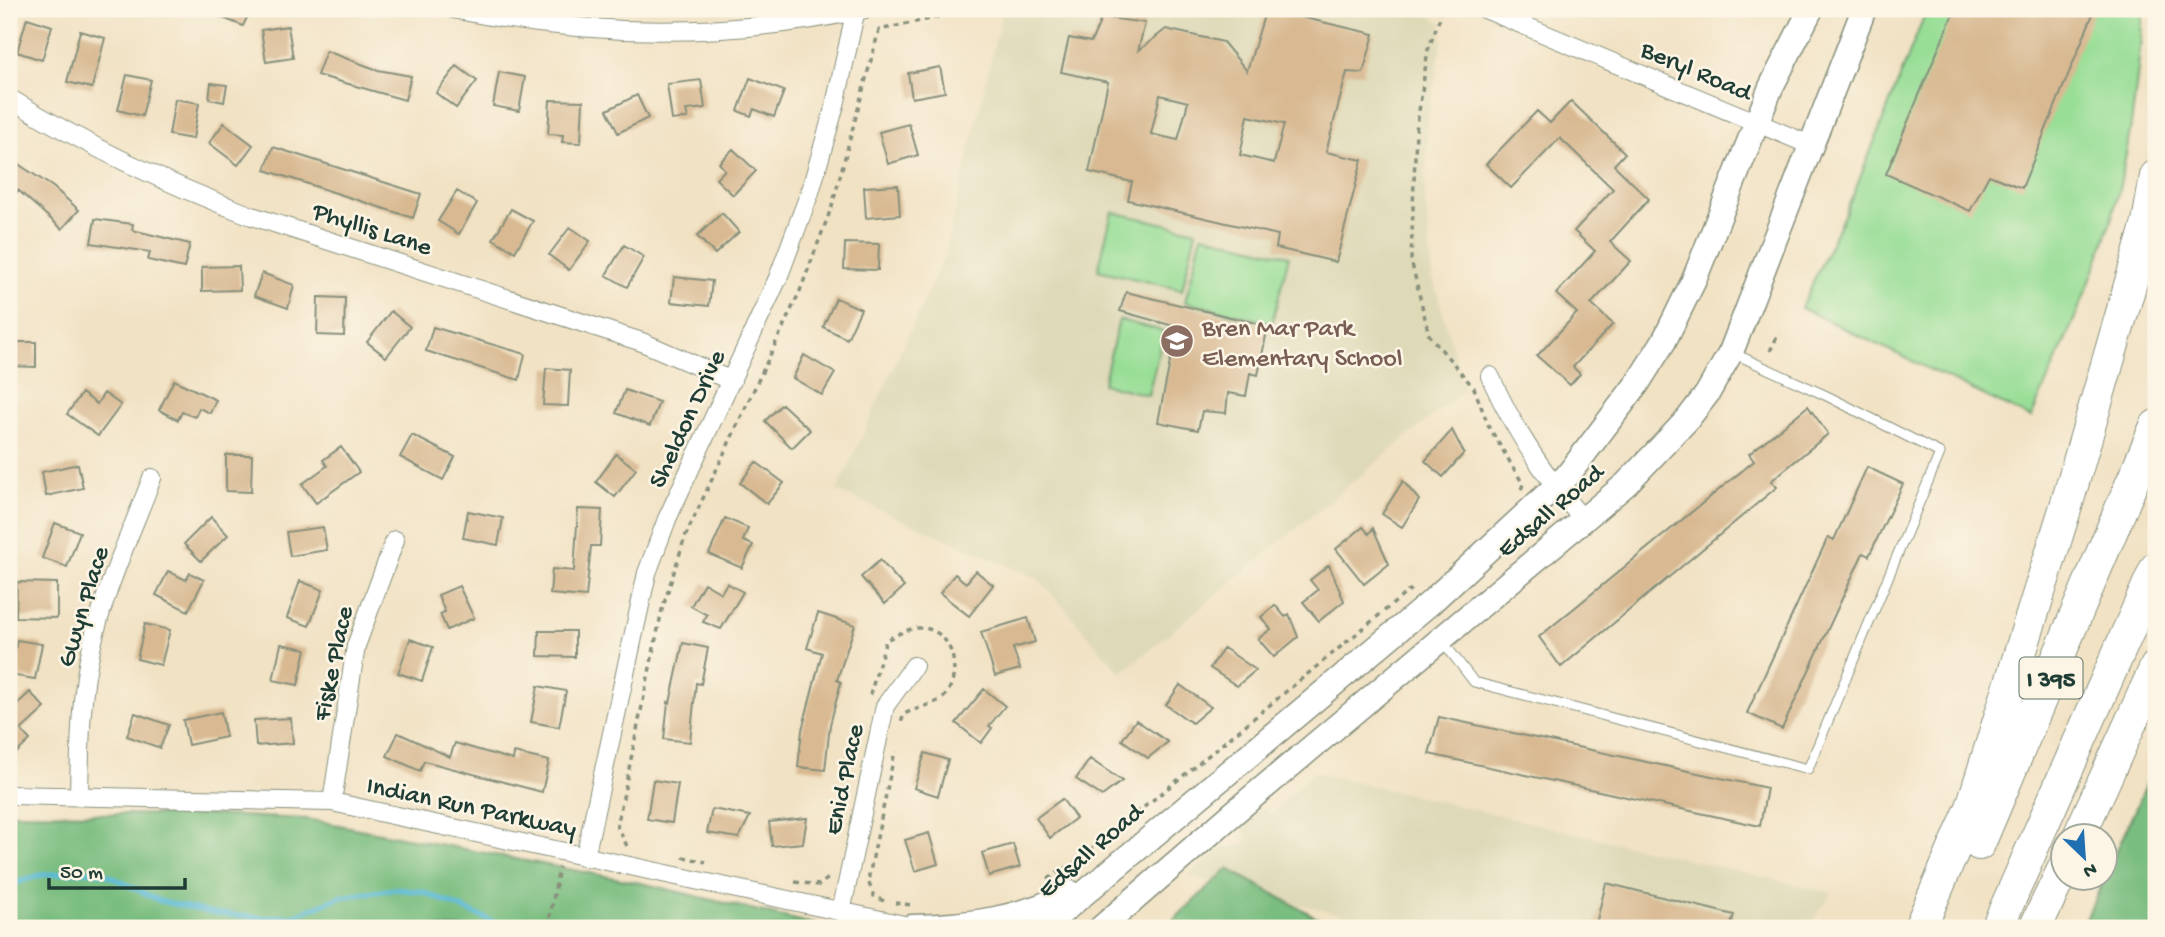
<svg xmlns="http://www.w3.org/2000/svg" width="2165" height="937" viewBox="0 0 2165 937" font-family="'Gochi Hand',sans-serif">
	<rect width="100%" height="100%" fill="#fcf5e5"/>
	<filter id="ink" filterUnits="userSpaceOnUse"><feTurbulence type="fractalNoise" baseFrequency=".0143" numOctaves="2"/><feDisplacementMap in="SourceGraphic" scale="14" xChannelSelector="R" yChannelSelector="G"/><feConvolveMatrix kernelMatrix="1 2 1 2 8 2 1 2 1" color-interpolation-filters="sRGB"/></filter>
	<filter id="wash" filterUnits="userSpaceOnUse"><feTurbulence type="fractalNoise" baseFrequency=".00686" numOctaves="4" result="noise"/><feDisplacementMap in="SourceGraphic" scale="28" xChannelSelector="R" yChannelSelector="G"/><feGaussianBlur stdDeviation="1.57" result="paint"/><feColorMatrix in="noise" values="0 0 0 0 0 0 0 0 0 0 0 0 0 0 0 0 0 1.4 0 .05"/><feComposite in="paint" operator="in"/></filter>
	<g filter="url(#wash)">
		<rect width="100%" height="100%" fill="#f1e2c4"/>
		<path fill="#ded9b7" d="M1003,9H1420L1441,23L1442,41L1428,116L1425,202L1433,278L1464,390L1121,673L1039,579L837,491L945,254Z
			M1313,772L1832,893L1808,928H1397L1188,876L1223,847L1241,845L1249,838L1240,827L1263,807L1271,815Z"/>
		<path fill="#99de97" stroke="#5c8e66" stroke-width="2" d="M1927,9H2143C2139,72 2132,132 2118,194C2100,271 2062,345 2031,418L1801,308L1852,198Z
			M1112,212L1196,231L1182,290L1098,270Z
			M1202,235L1289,256L1272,323L1185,302Z
			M1119,320L1164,331L1148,395L1103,384Z"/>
		<path fill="#7abd80" stroke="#4c7d5a" stroke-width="2" d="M2156,763V928H2082Z
			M9,813L219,815L307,819L641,883L830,928H9Z
			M1228,869L1336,928H1165Z"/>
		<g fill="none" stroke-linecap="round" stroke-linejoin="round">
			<path stroke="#5abad8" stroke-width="5" d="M9,885L41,875L88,871L106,874L160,901L212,913L266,918L293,916L340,897L396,889L423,892L499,924L527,928"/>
		</g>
		<g id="blocks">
			<path fill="#d8b992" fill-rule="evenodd" d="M201,9H251L243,26Z
				M1266,9L1374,34L1363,73L1347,72L1326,152L1362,160L1336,262L1276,248L1278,235L1128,200L1132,182L1089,172L1108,82L1061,72L1069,38L1091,42L1102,17L1145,23L1138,51L1166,29L1223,42L1247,71ZM1160,95L1188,102L1178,140L1151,134ZM1248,116L1284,124L1274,163L1240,155Z
				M1955,9H2095L2022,188L1989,175L1970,211L1886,174Z
				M27,18L52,26L42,60L17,52Z
				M288,26L293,58L266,62L261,30Z
				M80,31L105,38L92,88L67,82Z
				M326,51L378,70L411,76L405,100L317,75Z
				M457,66L477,81L456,108L436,93Z
				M940,67L945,92L912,98L908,73Z
				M499,72L525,77L519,111L493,106Z
				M127,75L151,80L142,116L118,110Z
				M750,78L784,91L774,117L754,109L751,116L738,111Z
				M701,80L705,108L686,110L688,118L672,120L667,84Z
				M211,83L227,85L224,102L209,99Z
				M637,95L648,118L618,133L607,110Z
				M175,99L199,103L193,139L169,135Z
				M550,100L583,101L581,143L562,142L563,135L548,134Z
				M1571,101L1625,153L1614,165L1649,199L1610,242L1631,261L1591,304L1613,324L1573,367L1580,374L1570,385L1537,356L1577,313L1556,294L1595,251L1574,231L1613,189L1560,138L1511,188L1486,164L1537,111L1550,123Z
				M224,123L253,145L238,165L209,143Z
				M909,124L918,155L888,164L879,132Z
				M273,147L421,194L413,218L265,170Z
				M733,149L756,171L733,195L716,179L725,170L719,163Z
				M9,158L53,187L79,210L62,229L18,190L9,204Z
				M898,185L900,215L866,218L864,187Z
				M457,191L477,203L459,234L438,221Z
				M511,209L533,221L515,252L493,239Z
				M722,213L739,232L715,254L697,236Z
				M95,219L133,224L132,230L190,244L184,268L148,260L150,252L91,243Z
				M570,227L590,241L569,270L549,255Z
				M845,243L879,244L878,270L844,269Z
				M624,245L644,257L627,287L606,275Z
				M239,266L240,290L202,291V267Z
				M262,273L294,285L288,308L254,296Z
				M674,277L712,281L709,306L671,302Z
				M1126,292L1268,326L1258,375L1250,373L1246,396L1228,393L1226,413L1202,411L1198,430L1158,422L1177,327L1120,311Z
				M318,297L345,298L344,336L317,335Z
				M836,298L861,309L847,339L823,327Z
				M391,311L410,327L386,357L367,342Z
				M433,327L525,354L519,380L426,351Z
				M9,342H36V367L9,366Z
				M804,355L835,373L822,395L793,378Z
				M546,368L570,370L568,406L543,405Z
				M174,380L216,400L210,413L199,408L195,417L182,412L178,420L159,410Z
				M625,390L659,402L650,426L616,413Z
				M82,393L97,404L104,393L121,405L98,436L67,414Z
				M782,404L810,430L792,448L765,421Z
				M1808,406L1828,434L1771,481L1777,487L1561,667L1539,637L1754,461L1749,454Z
				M1452,430L1464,453L1443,477L1425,461Z
				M412,435L455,457L443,480L400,457Z
				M341,447L359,472L316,503L302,484L327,466L323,460Z
				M616,454L636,469L615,497L596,482Z
				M226,455H252L251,492L226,491Z
				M756,462L784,483L767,504L740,483Z
				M78,464L83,488L46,496L42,472Z
				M1867,467L1903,484L1869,556L1863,553L1782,729L1747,713L1828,537L1834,540Z
				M1403,481L1419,500L1402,527L1382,514Z
				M578,509L602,510L600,546H591L586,597L550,594L552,569L574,571Z
				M468,511L503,518L498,545L463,538Z
				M211,517L228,535L201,561L184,544Z
				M725,518L748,528L743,541L753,545L742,568L709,554Z
				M55,523L80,532L67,567L42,558Z
				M323,527L327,550L290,556L286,532Z
				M1363,527L1369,534L1373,528L1389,564L1364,584L1336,549Z
				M880,560L904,587L885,604L861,577Z
				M1329,565L1344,601L1319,621L1303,602L1318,590L1310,580Z
				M168,571L186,580L190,573L204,580L188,611L156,595Z
				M976,571L993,585L969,616L940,593L955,574L966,583Z
				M300,581L323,590L309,626L287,618Z
				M17,582L57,583V618L16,617Z
				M704,583L721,593L727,583L743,592L721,629L703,622L707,615L691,606Z
				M459,586L474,618L447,630L440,614L445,612L438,595Z
				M1275,605L1285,617L1289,614L1298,637L1274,657L1258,639L1271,629L1261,617Z
				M818,613L855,625L837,680L841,682L830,725L825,770L798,767L802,730L822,653L807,648Z
				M1028,618L1035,642L1013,648L1020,669L995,676L981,632Z
				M145,624L170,630L161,665L137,659Z
				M539,631H575V657L538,656Z
				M410,639L433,647L422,681L398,673Z
				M17,640L42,644L35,679L10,675Z
				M683,643L708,648L701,684L696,683L690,742L664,739L668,702L670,703Z
				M281,644L306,649L298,685L273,680Z
				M1224,648L1256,670L1237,686L1210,668Z
				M1180,685L1211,707L1192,723L1166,705Z
				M538,686L566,691L559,727L531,722Z
				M984,689L1005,706L989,726L992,728L981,743L956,723Z
				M30,692L45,708L21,730L30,740L9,760V712Z
				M221,712L226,737L188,745L183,720Z
				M135,713L169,725L160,748L127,736Z
				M1439,717L1767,788L1760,826L1429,754Z
				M291,718L293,743L256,746L254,720Z
				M1136,720L1168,742L1148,758L1122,740Z
				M398,733L450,757L455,743L513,760L514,753L549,761L542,792L424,761L420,771L387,756Z
				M925,753L948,760L938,796L914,788Z
				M1090,759L1122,781L1102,796L1076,779Z
				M653,780L678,784L672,823L647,819Z
				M1062,799L1076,818L1050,838L1036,818Z
				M712,809L750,816L739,838L707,833Z
				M807,818L803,843L772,846L769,822Z
				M929,833L938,864L915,871L905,840Z
				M1013,844L1020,867L989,876L982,853Z
				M1606,883L1734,915L1730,928H1595Z"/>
		</g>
	</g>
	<g filter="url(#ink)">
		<use href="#blocks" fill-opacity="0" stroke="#88907c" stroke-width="2"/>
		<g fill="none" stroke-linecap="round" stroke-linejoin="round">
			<g stroke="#88907c" stroke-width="11">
				<path id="service" d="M1443,642L1474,682L1808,769L1940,453L1829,397L1733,353"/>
			</g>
			<g stroke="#88907c" stroke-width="20">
				<path id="minor" d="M453,9C587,37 731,39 865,9
					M1485,9L1810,145
					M9,98C87,146 167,184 252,216L642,342L732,381
					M1490,376C1514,430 1544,476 1583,519
					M9,795L332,802L918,928
					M79,796C80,745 80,695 92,645C105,588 131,533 152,478
					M332,802L356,646L395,540
					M585,857L647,573L667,519L778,278L810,192L835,105L856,9
					M841,912L885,706L914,666"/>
			</g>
			<g stroke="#88907c" stroke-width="27">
				<path id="secondary" d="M912,927C969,926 1019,919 1071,893
					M1043,928L1430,603L1567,476L1637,384L1664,341L1694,280L1771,87L1811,9
					M1101,928L1237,810L1626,484L1687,420L1707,394L1731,352L1864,9"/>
			</g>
			<g stroke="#88907c" stroke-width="34">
				<path id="motorway" d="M2079,836L2156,667
					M1979,844L2156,426
					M1920,928L1972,807L2067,503L2148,223L2156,176
					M1997,928L2156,568
					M2035,928L2064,868"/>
			</g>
			<path stroke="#88907c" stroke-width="3.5" stroke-dasharray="5 5" stroke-linecap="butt" d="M1443,9L1428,50L1416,131L1411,260L1429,335L1474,388L1489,427L1523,484L1521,490
				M1770,351L1779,333
				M870,695L886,640C897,635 909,627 922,628C954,630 963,675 944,697C940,702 912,710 904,714L900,726
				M627,846L617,826L662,610L685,537L800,291L832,206L879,30L976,9
				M683,857L706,862
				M1048,879L1074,863L1193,768L1411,589
				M795,882L819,885L830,877
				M884,901L874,896L868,881L895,751
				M895,903L912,905
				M548,928L559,867"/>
			<use href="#service" stroke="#fff" stroke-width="9"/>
			<use href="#minor" stroke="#fff" stroke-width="18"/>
			<use href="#secondary" stroke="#fff" stroke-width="24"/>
			<use href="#motorway" stroke="#fff" stroke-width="32"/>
		</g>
	</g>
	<defs>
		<g id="school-disc" transform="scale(1.75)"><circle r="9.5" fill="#8d6e63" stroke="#fcf5e5"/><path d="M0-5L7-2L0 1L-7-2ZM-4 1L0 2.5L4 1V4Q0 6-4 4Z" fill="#fff"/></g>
	</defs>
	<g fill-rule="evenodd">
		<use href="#school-disc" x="1177" y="341"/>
	</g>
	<g text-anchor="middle" stroke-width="5" stroke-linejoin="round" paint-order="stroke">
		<rect fill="#fcf5e5" stroke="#617469" stroke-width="2" x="2019.5" y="657.5" width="63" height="41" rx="5"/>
		<g font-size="24" font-weight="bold" fill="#1f3d34">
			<text x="2051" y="686">I 395</text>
		</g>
		<g font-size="26" fill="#1f3d34" stroke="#fcf5e5">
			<text transform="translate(1697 69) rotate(23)" y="9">Beryl Road</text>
			<text transform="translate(373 227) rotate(18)" y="9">Phyllis Lane</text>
			<text transform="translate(685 418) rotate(-65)" y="9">Sheldon Drive</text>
			<text transform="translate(1549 509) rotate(-40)" y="9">Edsall Road</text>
			<text transform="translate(81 606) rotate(-73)" y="9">Gwyn Place</text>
			<text transform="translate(331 663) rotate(-78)" y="9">Fiske Place</text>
			<text transform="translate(842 779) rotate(-78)" y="9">Enid Place</text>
			<text transform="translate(472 805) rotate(12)" y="9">Indian Run Parkway</text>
			<text transform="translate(1089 849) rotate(-41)" y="9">Edsall Road</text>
		</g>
		<g font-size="26" fill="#785e54" stroke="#fcf5e5" text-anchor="start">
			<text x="1202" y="335">Bren Mar Park<tspan x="1202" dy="30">Elementary School</tspan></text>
		</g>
	</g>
	<rect width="2165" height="937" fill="none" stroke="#fcf5e5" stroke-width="35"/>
	<g transform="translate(2084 857) rotate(155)"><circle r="33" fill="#fcf5e5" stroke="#a4ab9e" stroke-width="2"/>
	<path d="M0-5L12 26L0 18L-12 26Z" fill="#1f6fb2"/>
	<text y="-10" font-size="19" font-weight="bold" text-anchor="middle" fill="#1f3d34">N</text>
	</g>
	<path d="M49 878v10h136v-10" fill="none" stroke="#1f3d34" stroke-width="3.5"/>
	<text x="60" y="878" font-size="21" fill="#1f3d34" stroke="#fcf5e5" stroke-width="5" paint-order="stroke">50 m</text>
</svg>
